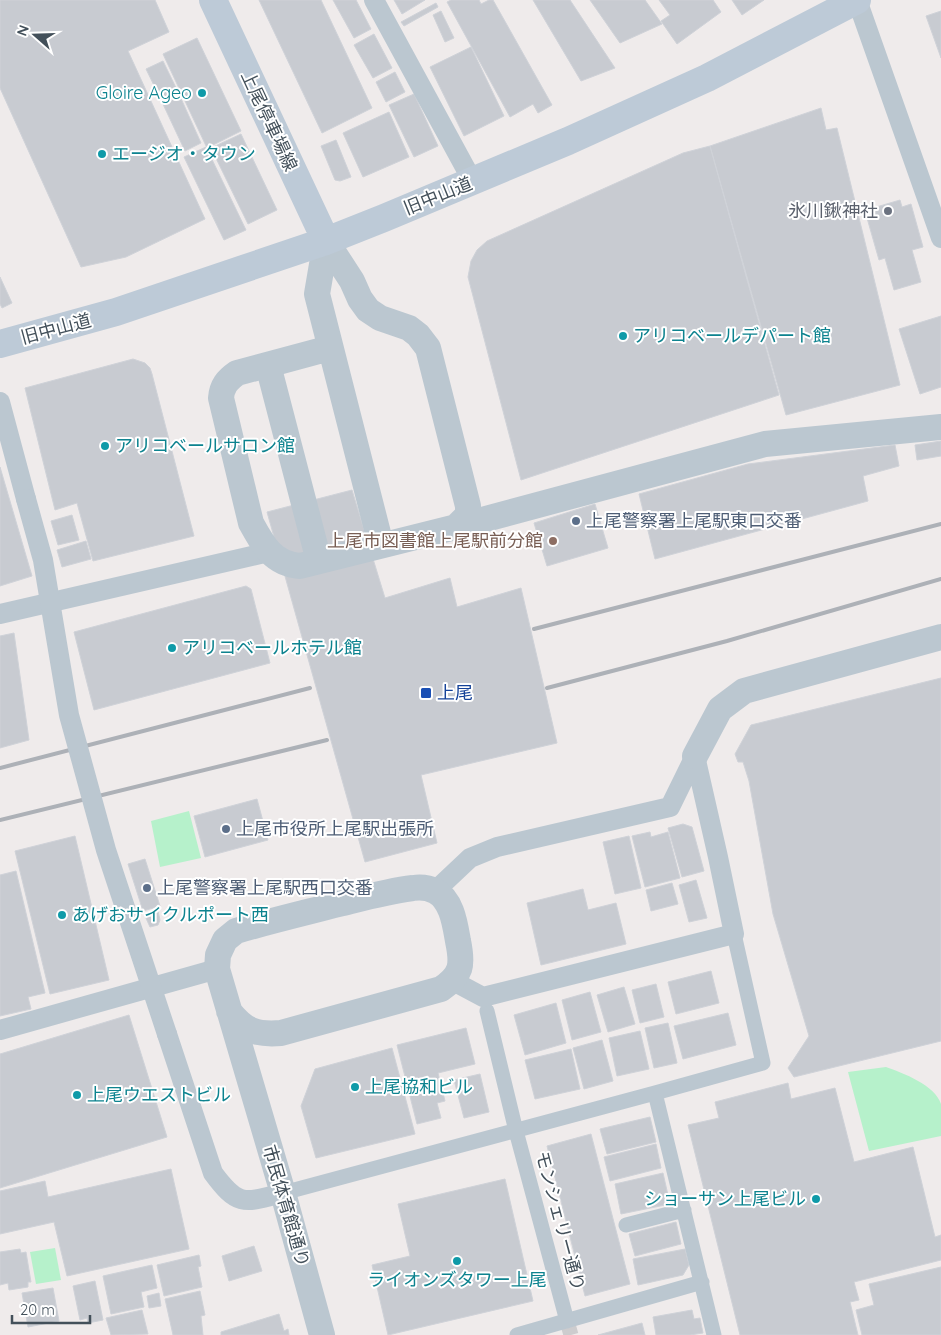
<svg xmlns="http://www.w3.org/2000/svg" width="941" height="1335" viewBox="0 0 941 1335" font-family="Quicksand,'Noto Sans JP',sans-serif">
	<rect width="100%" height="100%" fill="#efebeb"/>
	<path fill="#b6f1cb" d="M189,811L201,858L160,867L151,821Z
		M886,1067C903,1073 935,1085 941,1104C941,1113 941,1127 941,1136L869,1151L848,1072Z
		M55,1248L61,1280L36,1284L30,1252Z"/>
	<path fill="#c8cbd1" stroke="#cfd2d8" d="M0,0H155L169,32L128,51L205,219L126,257L81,267L0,88Z
		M259,0H321L372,108L322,133Z
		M333,0H356L371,29L354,38Z
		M394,0H425L402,14Z
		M451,0H479L481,4L489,0H493L552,105L538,113L533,104L510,117L447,2Z
		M533,0H570L615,68L581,81Z
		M590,0H645L662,24L620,43Z
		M659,0H713L721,12L677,44L661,21L670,15Z
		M732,0H764L742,15Z
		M436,3L438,7L404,26L401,22Z
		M441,11L454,38L445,42L433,15Z
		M941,11V58L926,16Z
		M374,34L392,68L373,78L354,45Z
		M197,38L241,131L207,148L163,54Z
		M471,47L504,116L464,136L430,67Z
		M163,61L179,94L162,102L146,69Z
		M395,72L405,92L386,102L376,82Z
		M179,94L201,143L185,151L162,102Z
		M414,94L438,146L414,157L389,105Z
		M821,108L826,130L837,128L900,385L786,415L710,146Z
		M389,112L409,157L363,177L343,133Z
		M241,134L277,210L248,224L211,148Z
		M336,140L351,177L340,181L335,180L321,146Z
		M710,146L779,395L521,480L468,277L471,261L477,250L487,241L683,153Z
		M206,147L246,230L224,240L184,157Z
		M900,200L902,207L911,204L923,247L912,250L921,282L894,290L885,258L879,260L867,218L875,216L873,208Z
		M0,277L12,303L2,308L0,304Z
		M941,316V387L920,394L899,329Z
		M133,359L145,363L150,368L152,374L194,536L93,561L77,503L55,510L25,388Z
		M941,441V456L917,460L915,445Z
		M895,445L899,466L863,476L868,501L655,559L639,494L748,464Z
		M0,467L32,576L0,586Z
		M352,490L385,598L450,578L457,607L521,588L557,743L421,775L437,843L365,862L267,512Z
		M595,504L608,548L547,566L534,523Z
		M72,515L79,540L58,545L51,521Z
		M86,541L91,559L62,567L57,550Z
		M246,586L251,589L270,663L94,710L74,632Z
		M14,633L29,740L0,748V636Z
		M941,678V1041L794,1077L788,1068L809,1036L773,914L749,781L743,762H738L735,754L751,725Z
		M257,799L268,840L205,857L194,816Z
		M683,824L692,827L704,871L682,877L668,828Z
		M650,832L651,837L668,832L680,878L645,887L632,836Z
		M75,836L109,980L50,994L15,851Z
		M629,836L641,888L615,894L603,842Z
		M145,859L160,906L143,911L128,864Z
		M16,871L45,993L28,997L31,1009L0,1016V875Z
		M696,880L707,918L689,922L679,885Z
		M672,883L678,904L651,911L646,890Z
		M583,889L588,910L616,903L626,944L541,965L527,903Z
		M158,911L160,920L158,925L150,927L145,916Z
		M711,971L719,1003L676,1014L668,982Z
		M656,984L664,1017L640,1023L632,990Z
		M624,987L635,1024L608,1032L597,995Z
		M590,992L601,1032L572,1040L562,1000Z
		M556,1003L566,1043L525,1055L514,1015Z
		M728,1013L736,1045L683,1059L674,1026Z
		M129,1015L167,1137L0,1188V1054Z
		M668,1023L677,1063L654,1068L645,1028Z
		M466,1028L475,1064L438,1073L445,1101L437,1103L441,1118L417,1124L397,1045Z
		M640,1031L649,1069L617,1076L609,1038Z
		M602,1040L613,1081L584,1089L573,1048Z
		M392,1048L415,1134L316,1158L301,1106L315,1069Z
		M571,1049L580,1089L535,1099L525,1060Z
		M480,1074L489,1112L464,1118L454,1080Z
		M788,1083L791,1099L835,1088L854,1162L913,1147L935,1237L941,1235V1260L854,1282L859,1300L850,1302L858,1335H740L688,1125L719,1118L715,1102Z
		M650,1117L656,1142L607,1154L600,1129Z
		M591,1134L630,1284L585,1296L547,1146Z
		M656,1144L661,1168L610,1181L604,1157Z
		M171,1169L189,1249L67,1276L54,1222L0,1234V1191L45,1181L48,1197Z
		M663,1173L670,1204L621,1214L615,1184Z
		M505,1179L533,1301L388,1335L372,1265L410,1256L398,1204Z
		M676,1222L681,1244L635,1256L629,1234Z
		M254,1246L262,1271L229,1281L222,1256Z
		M20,1249L21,1253L26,1252L31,1282H28V1287L9,1290L8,1283L0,1285V1252Z
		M685,1249L689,1265L683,1275L638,1285L633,1259Z
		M199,1255L201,1266L198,1267L202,1287L164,1296L157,1265Z
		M152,1265L157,1288L141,1292L144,1307L111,1314L103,1276Z
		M941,1267V1335H862L856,1310L874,1305L869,1284Z
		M95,1281L103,1320L88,1323L87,1318L80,1320L73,1286Z
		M53,1288L59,1321L28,1327L22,1293Z
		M200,1291L205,1315L201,1316L203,1335H173L165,1299Z
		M159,1293L161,1306L149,1308L147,1296Z
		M142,1310L148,1334L111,1335L106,1318Z
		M692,1310L694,1319L700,1318L703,1333L690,1335H656L653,1317Z
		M279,1314L284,1331L288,1329L289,1335H221V1332Z
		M642,1323L645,1335H598Z"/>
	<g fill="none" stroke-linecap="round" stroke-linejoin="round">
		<path stroke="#cdccce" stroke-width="15" stroke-dasharray="15 8" stroke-linecap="butt" d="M567,1321L571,1335"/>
		<path stroke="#bbc7d0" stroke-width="15" d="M487,1011L516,1131L567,1321
			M655,1093L714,1335
			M283,1193L655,1093L763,1063L734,934
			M626,1225L684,1210
			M517,1335L702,1282"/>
		<path stroke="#bbc7d0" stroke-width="20" d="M374,0L473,182
			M857,0L941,238
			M0,402L26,499
			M0,614L269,552
			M435,891L470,858L497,847L670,807L695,756
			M453,981L483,997L734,934L718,857L695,756
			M0,1030L217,969
			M167,1034L213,1173C238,1207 244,1203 283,1193"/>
		<path stroke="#bbc7d0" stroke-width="26" d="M326,241L352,281L360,299L368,310L380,318L409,328L418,335L428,348L468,506V515L456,527L300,566C273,564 263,545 251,523L221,398C222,386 227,380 237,373L330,348
			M326,241L317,294L381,545
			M268,365L319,561
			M456,527L765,444L941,427
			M695,756L720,709L744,691L941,637
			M229,1011C245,1031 256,1035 281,1033L441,989C462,975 463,965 458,941C455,924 452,900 435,891C429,888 420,887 413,888C388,891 363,898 339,904C304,913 270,921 236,931L225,940L218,955L217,969L283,1193L322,1335"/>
		<path stroke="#bdcad7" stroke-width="28" d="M213,0L326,241
			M0,344L116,312L326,241L384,218L568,141L707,78L857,0"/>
		<path stroke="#adb1b7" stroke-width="4" d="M534,629L941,524
			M547,688L727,641L941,579
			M0,768L310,688
			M0,820L327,740"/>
		<path stroke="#bbc7d0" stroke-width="20" d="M26,499L43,560L69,715L106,850L167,1034"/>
	</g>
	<g fill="#0f9aa8" stroke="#fff" stroke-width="2">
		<circle cx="202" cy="93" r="5"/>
		<circle cx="102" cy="154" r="5"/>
		<circle cx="623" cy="336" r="5"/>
		<circle cx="105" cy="446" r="5"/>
		<circle cx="172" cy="648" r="5"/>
		<circle cx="62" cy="915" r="5"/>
		<circle cx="355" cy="1087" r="5"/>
		<circle cx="77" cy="1095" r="5"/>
		<circle cx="816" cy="1199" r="5"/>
		<circle cx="457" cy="1261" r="5"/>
	</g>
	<circle fill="#6b7280" stroke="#fff" stroke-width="2" cx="888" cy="211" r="5"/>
	<g fill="#5c6f8a" stroke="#fff" stroke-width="2">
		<circle cx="576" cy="521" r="5"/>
		<circle cx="226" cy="829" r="5"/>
		<circle cx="147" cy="888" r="5"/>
	</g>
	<circle fill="#8d6e63" stroke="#fff" stroke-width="2" cx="553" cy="541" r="5"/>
	<rect fill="#1a4fb4" stroke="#fff" stroke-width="2" x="420" y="687" width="12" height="12" rx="2.5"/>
	<g text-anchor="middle" stroke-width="4" stroke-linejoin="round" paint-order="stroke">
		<g font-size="18" fill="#0d838f" stroke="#fff" text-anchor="start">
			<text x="192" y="99" text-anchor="end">Gloire Ageo</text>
			<text x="112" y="160">エージオ・タウン</text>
			<text x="633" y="342">アリコベールデパート館</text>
			<text x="115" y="452">アリコベールサロン館</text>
			<text x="182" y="654">アリコベールホテル館</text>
			<text x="72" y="921">あげおサイクルポート西</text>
			<text x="365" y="1093">上尾協和ビル</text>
			<text x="87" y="1101">上尾ウエストビル</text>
			<text x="806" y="1205" text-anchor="end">ショーサン上尾ビル</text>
			<text x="457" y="1286" text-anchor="middle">ライオンズタワー上尾</text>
		</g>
		<g font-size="18" fill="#43505a" stroke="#fff">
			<text transform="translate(269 121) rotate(65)" y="6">上尾停車場線</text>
			<text transform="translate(438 196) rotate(-22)" y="6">旧中山道</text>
			<text transform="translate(56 329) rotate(-15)" y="6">旧中山道</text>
			<text transform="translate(286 1206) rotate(74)" y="6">市民体育館通り</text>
			<text transform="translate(560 1221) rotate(75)" y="6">モンシェリー通り</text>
		</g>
		<g font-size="18" fill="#5b616d" stroke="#fff" text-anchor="end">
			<text x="878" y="217">氷川鍬神社</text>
		</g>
		<g font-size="18" fill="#4e5e75" stroke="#fff" text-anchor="start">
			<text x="586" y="527">上尾警察署上尾駅東口交番</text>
			<text x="236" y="835">上尾市役所上尾駅出張所</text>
			<text x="157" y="894">上尾警察署上尾駅西口交番</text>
		</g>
		<g font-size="18" fill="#785e54" stroke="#fff" text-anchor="end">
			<text x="543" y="547">上尾市図書館上尾駅前分館</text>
		</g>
		<g font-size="18" fill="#164399" stroke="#fff" text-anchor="start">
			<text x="437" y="699">上尾</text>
		</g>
	</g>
	<g transform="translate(35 35) rotate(290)" stroke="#ffffff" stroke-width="4" paint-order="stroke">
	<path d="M0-4L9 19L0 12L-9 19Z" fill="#43505a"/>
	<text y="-8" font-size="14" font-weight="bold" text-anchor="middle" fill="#43505a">N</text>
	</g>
	<path d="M12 1315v8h78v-8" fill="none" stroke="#43505a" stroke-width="2.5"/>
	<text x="20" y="1315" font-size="15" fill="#43505a" stroke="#ffffff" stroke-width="4" paint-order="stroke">20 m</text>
</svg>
